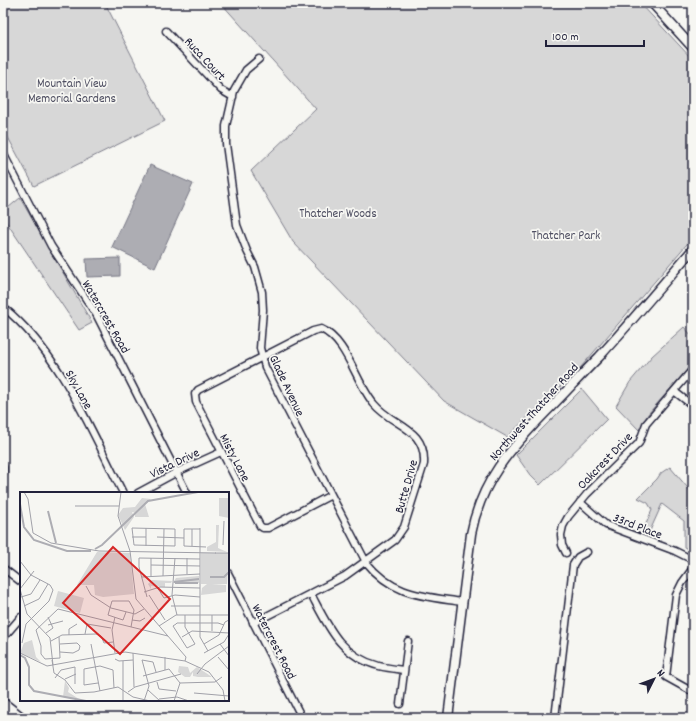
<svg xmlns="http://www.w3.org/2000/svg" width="696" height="721" viewBox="0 0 696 721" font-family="Dekko,sans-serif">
	<rect width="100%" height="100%" fill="#f6f6f2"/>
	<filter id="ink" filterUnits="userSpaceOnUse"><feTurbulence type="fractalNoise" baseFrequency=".025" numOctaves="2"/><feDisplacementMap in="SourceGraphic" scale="8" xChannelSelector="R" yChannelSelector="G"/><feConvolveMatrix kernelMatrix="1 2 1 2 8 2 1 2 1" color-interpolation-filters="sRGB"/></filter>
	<g filter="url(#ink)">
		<path fill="#d7d7d7" stroke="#7c7c89" d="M3,3H105L165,121L34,186L3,128Z
			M221,3H640L693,60V237L581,367L507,437L444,401L293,242L251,171L316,109Z
			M20,198L92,323L79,330L3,217V212Z
			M684,327L693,337V363L648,414L639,430L616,406L630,382L652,356Z
			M582,389L607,419L540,485L530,475L516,455Z
			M670,467L693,494V552L684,547V521L662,504L649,533L643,531L652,510L648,503L638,498L657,479L661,473Z"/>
		<path fill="#adadb3" stroke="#757583" d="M150,165L193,184L155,268L112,247Z
			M120,258V276L87,277L86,259Z"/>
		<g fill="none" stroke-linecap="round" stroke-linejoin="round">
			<g stroke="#22223b" stroke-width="9">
				<path id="minor" d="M166,31L221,90L233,97
					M259,59L246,70L234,91L226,126V144L237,225L247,251L255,267L262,292L263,310L260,348L265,367L366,562C393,596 423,596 462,602
					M3,153L51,246L96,314L187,493
					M3,307C61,354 90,429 123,493
					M674,391L693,406
					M3,467V474
					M138,493L177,472L221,452
					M580,502L606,525L675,551L693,560
					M566,553L562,545L561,535L563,526L568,517L587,494L639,443L646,424L693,369
					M3,568L21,582
					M693,568L682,583L676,595L666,677L693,692
					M228,573L302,718
					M311,594C328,626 340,656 379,666C387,668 396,669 404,670
					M253,623L345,576L395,540L404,527L424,464C426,427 393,427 374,404C356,383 347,340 321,329L313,331L198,390L195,394L196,402L260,526L263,528H268L331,495
					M3,638L21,617
					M400,704L408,641
					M555,718L573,565L578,557L587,552"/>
			</g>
			<g stroke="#22223b" stroke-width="11">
				<path id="tertiary" d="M652,3L693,48
					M448,718L471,534C481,481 510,449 546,412C564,394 581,375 599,357C631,322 662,285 693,249"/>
			</g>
			<g stroke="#22223b" stroke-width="12">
				<path id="secondary" d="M3,703L22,718"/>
			</g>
			<use href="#minor" stroke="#f6f6f2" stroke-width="6"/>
			<use href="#tertiary" stroke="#f6f6f2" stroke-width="8"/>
			<use href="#secondary" stroke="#f6f6f2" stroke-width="9"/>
		</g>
	</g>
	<g text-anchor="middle" stroke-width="3.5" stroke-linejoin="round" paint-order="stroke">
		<g font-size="13" fill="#22223b" stroke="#f6f6f2">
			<text transform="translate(206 58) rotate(47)" y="5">Ruca Court</text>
			<text transform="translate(107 316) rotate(60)" y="5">Watercrest Road</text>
			<text transform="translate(288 385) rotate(65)" y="5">Glade Avenue</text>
			<text transform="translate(80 389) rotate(61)" y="5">Sky Lane</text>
			<text transform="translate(533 411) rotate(-48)" y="5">Northwest Thatcher Road</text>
			<text transform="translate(236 457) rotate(63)" y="5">Misty Lane</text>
			<text transform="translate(604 460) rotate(-46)" y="5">Oakcrest Drive</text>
			<text transform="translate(174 462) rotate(-26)" y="5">Vista Drive</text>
			<text transform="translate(405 486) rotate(-74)" y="5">Butte Drive</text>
			<text transform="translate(638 525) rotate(21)" y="5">33rd Place</text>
			<text transform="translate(275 641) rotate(63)" y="5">Watercrest Road</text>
		</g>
		<g font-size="13" fill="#4f4f62" stroke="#f6f6f2">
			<text x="72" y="87">Mountain View<tspan x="72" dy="15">Memorial Gardens</tspan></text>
			<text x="338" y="217">Thatcher Woods</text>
			<text x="566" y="239">Thatcher Park</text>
		</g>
	</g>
	<g transform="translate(20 492)">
		<rect width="209" height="209" fill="#f6f6f2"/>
		<path d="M122,6L131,7L125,12L129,25H115V21L112,20L114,25L105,38L98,23L103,16L115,15ZM199,6H209V26L199,24ZM196,33H199L198,56L207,60L187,59V55L196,50ZM77,60L110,61L114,102L83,105L75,103L74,93H57ZM181,61H209L207,92H192L206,93V100L181,103L182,96L187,92H181ZM179,84V91H153L156,86ZM132,88L152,89L151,91H145V95L131,94V97L128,92ZM38,99L64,106L60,121L34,114ZM12,148L16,165L21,170L0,161L4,151ZM159,174L168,175L170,181L177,175L192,185H178L173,184V180L170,185H165L158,180ZM45,189L49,196L48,200L59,207L43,205Z" fill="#d7d7d7"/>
		<path fill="none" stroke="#adadb3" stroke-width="2" d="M0,12L4,35L14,48L47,59H71M28,19L36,51M75,57L82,53L128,9L178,0M190,85H204L209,80M154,90L179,87M155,91H178M0,163L5,166L9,175V193L14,199L66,209"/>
		<path fill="none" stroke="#a1a1a9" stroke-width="1" d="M4,0L8,7L13,41L31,51L79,59L196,61M101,0L98,24L110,59L116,107L166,165L165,169M55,14H99M112,36L155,37V54L114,53ZM180,36V145L188,159M180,37H164V54L186,55M112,45H126M137,45L164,46M203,53L204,29M126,54V36M172,54V37M195,61H209M155,66L152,103L157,123M0,69L11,83L30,93L33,98L29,109L6,132L2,151M131,73L180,74M167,82V66M131,84V66M143,84L144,37M122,85L180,82M66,94L71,103L91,116L115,122L124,117M137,95L144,106L155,103L180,105M0,97L7,122L30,146L33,173M0,97L14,79M124,100L140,95L180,96M129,103L145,128M1,105L11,102L20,88M127,105L119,75V66L180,67M4,114L19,107L28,92M151,114H180M106,120L103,128L88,123L92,109H109L114,118L111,135M165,123V135L175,152L167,156L153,134L156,132L157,131H198L204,133M192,123V139M95,125L92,138L95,161M112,128L120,129L125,126M28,133L43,129M139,134L156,123H209M26,141L33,136L28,125M65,142L67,132L91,136M49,143V137L57,132M39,145L40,166L25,167L21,162V154L16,138L38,117L148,144M162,145L172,139L209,141M31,149L42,143L76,142L81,144L84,151L93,150M40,152L57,151L60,154L59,158L53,161L40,160M71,152L80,199M184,152L199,143L205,130L209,128M200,152L209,164M0,161L27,174L105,160L165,169L189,180L203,198L205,209M113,161L114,195M184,161L204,150L209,142M145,165V178M198,165L209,178M95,167L99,169L113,168M32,168L34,181L45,188L55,201L74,200L98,195L113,205L130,209M177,182L185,172L209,154M123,184L149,177L160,191M35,186L41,178L55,175V192M45,187L56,182M137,190L139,197L156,199M78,191L64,193V177L80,174L93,178L94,196M160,191L195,190L202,185M128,198L140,209M108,200L115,195L161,182M174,201L209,204M139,207L157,205L169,209M103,209V169M124,209L129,194L122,168L133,170L136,180M154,209L160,191"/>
		<path fill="#d62828" fill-opacity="0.15" stroke="#d62828" stroke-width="2" d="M93,55L150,107L100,162L43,111Z"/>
		<rect width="209" height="209" fill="none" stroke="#22223b" stroke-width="2"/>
	</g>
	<rect width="696" height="721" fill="none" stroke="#f6f6f2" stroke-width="16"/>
	<rect x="8" y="8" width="680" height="705" fill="none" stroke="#22223b" stroke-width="1.5" filter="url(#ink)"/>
	<g transform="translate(654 679) rotate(48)" stroke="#f6f6f2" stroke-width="3" paint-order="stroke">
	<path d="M0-3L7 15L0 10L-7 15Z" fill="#22223b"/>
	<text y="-6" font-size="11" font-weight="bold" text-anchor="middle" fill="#22223b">N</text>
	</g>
	<path d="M546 40v6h98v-6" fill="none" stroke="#22223b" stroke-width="2"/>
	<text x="552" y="40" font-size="12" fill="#22223b" stroke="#f6f6f2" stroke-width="3" paint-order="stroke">100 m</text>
</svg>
